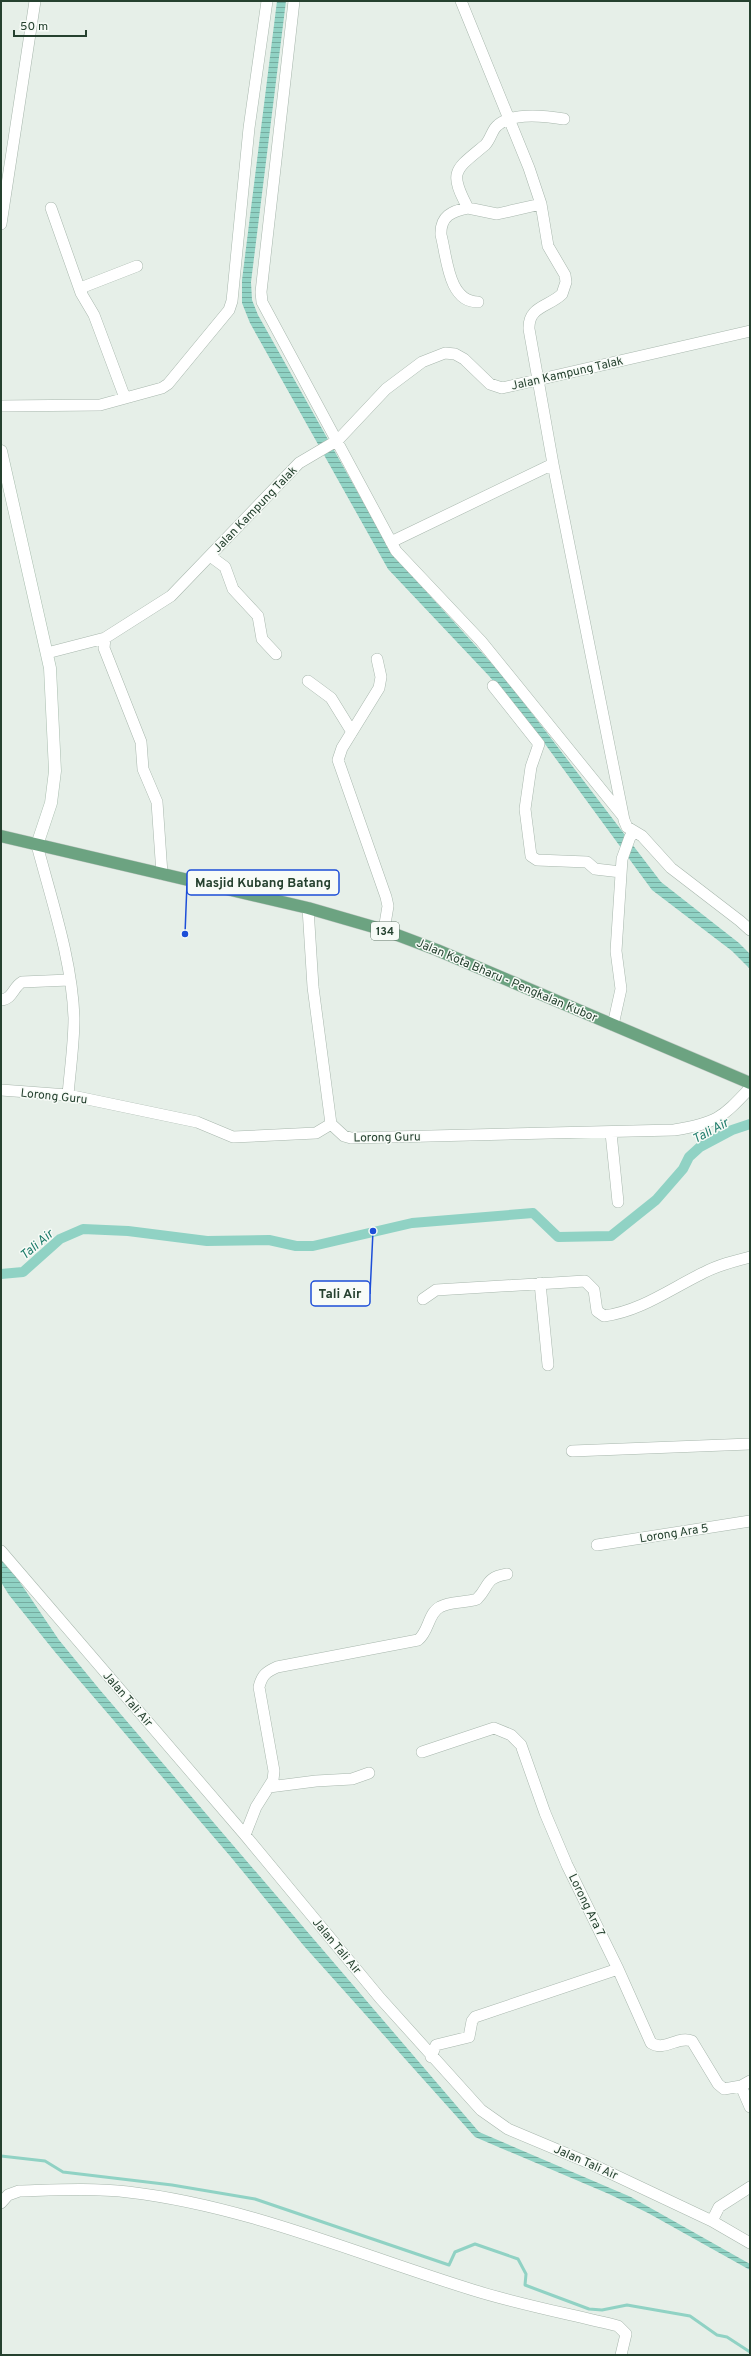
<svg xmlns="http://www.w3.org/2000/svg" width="751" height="2356" viewBox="0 0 751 2356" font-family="Overpass,sans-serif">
	<defs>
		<pattern id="water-rules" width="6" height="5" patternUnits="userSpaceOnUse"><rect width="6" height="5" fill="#90d2c4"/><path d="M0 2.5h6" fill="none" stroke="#75aca0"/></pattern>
	</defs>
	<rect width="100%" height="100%" fill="#e6efe8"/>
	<path fill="url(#water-rules)" d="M277,1H286L251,282L252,300L258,315L393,555L505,678L661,882L739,943L750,954V969L732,951L652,890L545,744L489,676L388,569L250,323L242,303V280Z
		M1,1560L15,1575L59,1640L100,1690L479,2132L631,2197L750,2264V2270L648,2213L609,2194L475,2137L304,1946L230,1856L55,1652L9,1595L1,1582Z"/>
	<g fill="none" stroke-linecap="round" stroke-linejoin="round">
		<path stroke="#90d2c4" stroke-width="3" d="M1,2156L45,2161L63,2172L172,2185L255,2199L449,2265L455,2252L475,2244L518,2259L526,2274L525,2285L589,2309L602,2310L627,2305L690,2316L717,2335L727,2337L750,2352"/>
		<path stroke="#90d2c4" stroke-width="10" d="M1,1274L23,1272L60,1239L83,1229L128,1231L207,1241L269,1240L296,1246H313L412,1223L533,1213L558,1237L611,1236L656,1200L683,1169L689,1157L700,1147L732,1130L750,1124"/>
		<g stroke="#a8b7ad" stroke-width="12">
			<path id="street" d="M294,1L261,292L262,302L396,551L481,641L622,815
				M461,1L529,168L541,204L548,246L565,275L566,282L562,294C549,307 528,306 529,329L553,464L624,820L627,827L642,836L671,868L740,921L750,930
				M541,204L497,214L468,208C448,171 455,170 485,145C491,139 492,129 498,125C513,112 546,116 564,119
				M51,208L81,293L94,315L125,398
				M468,208C452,211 440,216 441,235C447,257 448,302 478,302
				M1,224L35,1
				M81,293L83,287L137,266
				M1,406L100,405L162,388L168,384L229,310L232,301L249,128L267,1
				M391,542L553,464
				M210,556L225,567L233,589L258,616L262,639L276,654
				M105,638L104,648L141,742L143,769L157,802L162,874
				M47,653L105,638L171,596L299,463L338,440L386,389L422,362L445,353L455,354L464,359L490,384L502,388L750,331
				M377,659L381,677L379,688L342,748L338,760L386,897L388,906L384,930
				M308,681L331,698L352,732
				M493,686L539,744L531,767L525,809L531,856L537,860L587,862L595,869L621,872
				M37,845C52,902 72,960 74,1018C74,1044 70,1070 68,1095
				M308,908L313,987L331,1124
				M1,1000C13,999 13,987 22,982L69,980
				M613,1025L621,989L616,951L622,859L630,837L635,832
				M1,1090L68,1095L197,1122L233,1137L316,1133L331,1124
				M331,1124L344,1136L351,1138L674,1130C716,1123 721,1119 750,1088
				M611,1133L618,1202
				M540,1283L548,1365
				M423,1299L436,1290L585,1281L594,1290L597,1311L604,1316C641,1311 670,1289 703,1273C718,1265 734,1261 750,1257
				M572,1451L750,1444
				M597,1545L750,1521
				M1,1551L245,1835L380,1998L481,2110L508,2129L589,2163L712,2221L750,2243
				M422,1752L494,1728L511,1735L521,1745L545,1813L567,1865L618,1969L651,2043C665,2052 678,2035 692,2041L718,2084L724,2089L741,2086L750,2081
				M269,1787L316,1781L352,1779L369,1773
				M245,1835L256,1807L273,1780L274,1771L259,1687C262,1675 266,1672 277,1667L418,1640C429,1632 428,1613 440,1607C450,1601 466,1603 477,1599C490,1586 484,1578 507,1574
				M431,2057L436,2045L469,2037L472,2021L475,2017L618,1969
				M741,2086L750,2107
				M1,2203L8,2195L19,2191C56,2190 92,2188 128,2192C248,2206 359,2255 473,2290C521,2305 570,2314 618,2326L626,2334L621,2355
				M712,2221L719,2207L750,2187"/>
		</g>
		<g stroke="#a8bdae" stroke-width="13">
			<path id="secondary" d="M1,451L50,668L55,771L51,803L37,845"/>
		</g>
		<g stroke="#c2cac5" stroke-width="13">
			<path id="primary" d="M1,836L308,908L384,930L437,950L750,1083"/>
		</g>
		<use href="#street" stroke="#fff" stroke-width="11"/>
		<use href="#secondary" stroke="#fff" stroke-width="12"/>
		<use href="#primary" stroke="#6ca381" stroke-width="12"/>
	</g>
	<g text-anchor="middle" stroke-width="3" stroke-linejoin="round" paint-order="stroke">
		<rect fill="#f7fbf7" stroke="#64796b" stroke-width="1" x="371" y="922" width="28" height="18" rx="3"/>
		<g font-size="11" font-weight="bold" fill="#25412f">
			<text x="385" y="935">134</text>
		</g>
		<g font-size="12" fill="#25412f" stroke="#f7fbf7">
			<text transform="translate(567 373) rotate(-13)" y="4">Jalan Kampung Talak</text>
			<text transform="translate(255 509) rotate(-46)" y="4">Jalan Kampung Talak</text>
			<text transform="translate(507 980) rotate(23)" y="4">Jalan Kota Bharu - Pengkalan Kubor</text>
			<text transform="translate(54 1096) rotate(6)" y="4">Lorong Guru</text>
			<text transform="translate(387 1137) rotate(-1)" y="4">Lorong Guru</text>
			<text transform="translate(674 1533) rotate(-9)" y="4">Lorong Ara 5</text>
			<text transform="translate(128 1699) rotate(49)" y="4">Jalan Tali Air</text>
			<text transform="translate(587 1905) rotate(64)" y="4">Lorong Ara 7</text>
			<text transform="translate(337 1946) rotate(50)" y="4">Jalan Tali Air</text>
			<text transform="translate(586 2162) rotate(24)" y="4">Jalan Tali Air</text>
		</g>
		<g font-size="13" font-style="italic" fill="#1f7c6b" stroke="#f7fbf7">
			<text transform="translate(710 1130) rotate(-28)" y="5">Tali Air</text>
			<text transform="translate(36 1244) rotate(-40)" y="5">Tali Air</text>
		</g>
	</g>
	<path fill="none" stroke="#1d4ed8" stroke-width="1.5" d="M185 934L187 883M373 1231L370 1294"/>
	<g fill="#1d4ed8" stroke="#f7fbf7" stroke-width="1.5">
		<circle cx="185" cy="934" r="4"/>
		<circle cx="373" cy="1231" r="4"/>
	</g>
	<g fill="#f7fbf7" stroke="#1d4ed8" stroke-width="1.5">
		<rect x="187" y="870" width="152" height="25" rx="4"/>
		<rect x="311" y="1281" width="59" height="25" rx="4"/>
	</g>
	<g font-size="13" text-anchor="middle" font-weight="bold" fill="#25412f">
		<text x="263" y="887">Masjid Kubang Batang</text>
		<text x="340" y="1298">Tali Air</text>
	</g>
	<rect width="751" height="2356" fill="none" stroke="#25412f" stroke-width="4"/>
	<path d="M14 30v6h72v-6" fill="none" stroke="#25412f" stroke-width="2"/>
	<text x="20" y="30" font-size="12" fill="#25412f" stroke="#f7fbf7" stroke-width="3" paint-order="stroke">50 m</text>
</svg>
